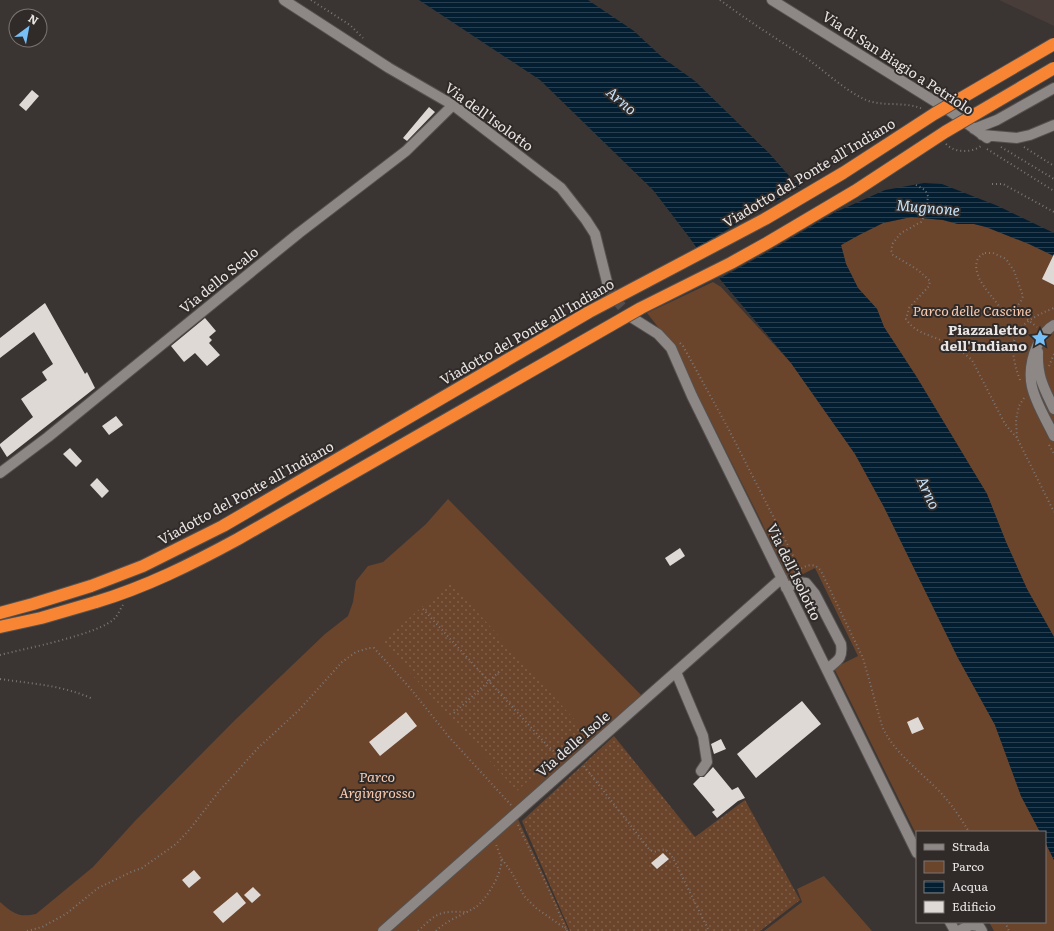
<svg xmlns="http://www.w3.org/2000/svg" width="1054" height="931" viewBox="0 0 1054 931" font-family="Literata,serif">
	<defs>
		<pattern id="garden-dots" width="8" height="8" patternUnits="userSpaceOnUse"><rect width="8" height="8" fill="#6b442c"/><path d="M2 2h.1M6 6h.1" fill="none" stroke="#805f4a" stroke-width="1.8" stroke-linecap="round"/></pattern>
		<pattern id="water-rules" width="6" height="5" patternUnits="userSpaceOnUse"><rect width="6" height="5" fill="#041e31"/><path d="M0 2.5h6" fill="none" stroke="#293f4f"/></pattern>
	</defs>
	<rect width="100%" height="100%" fill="#3a3533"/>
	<path fill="#483d38" d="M999,0H1054V26Z"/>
	<path fill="#6b442c" d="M911,217L943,220L958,224H974L986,227L1029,244L1054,256V637L1027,589L1006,542L987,494L916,376L884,327L877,309L858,288L846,264L841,245L859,235L883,223Z
		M713,282L721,287L791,363L855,454L884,507L958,658L995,725L1021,796L1040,832H917V836L834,668L858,656L815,568L789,581L761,521L673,346L647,313Z
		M448,499L649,703L518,819L569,931H0V902C13,913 18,918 36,914L93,867L135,821L235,720L325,634L348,616L353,602L356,581L368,566L383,562L426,524Z
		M1045,842L1054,860V931H994L989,922H1045Z
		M824,876L872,931H764L802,902L797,889Z"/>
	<path fill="url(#garden-dots)" d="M450,582L584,730L517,791L382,642Z
		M614,736L695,837L745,800L800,900L760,931H570L522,821Z"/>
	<path fill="url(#water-rules)" d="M419,0H588L634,31L663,58L695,81L769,153L791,178L823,207L838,211L885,190L924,183L942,184L998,206L1054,233V256L1029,244L986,227L974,224H958L943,220L911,217L883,223L859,235L841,245L846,264L858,288L877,309L884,327L916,376L987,494L1006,542L1027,589L1054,637V860L1045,842V832H1040L1021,796L995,725L958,658L884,507L855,454L791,363L713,271L689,237L653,190L540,80Z"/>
	<path fill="#3a3533" d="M802,186L824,205L838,209L844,207L766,253L717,280L702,260L717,251L702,259L694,249Z"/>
	<path fill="#dfd9d6" d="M32,90L39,96L26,111L19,105Z
		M429,107L435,112L407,141L403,138Z
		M1054,254V285L1042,279Z
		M45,303L85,374L87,372L95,388L7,457L0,446V444L33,417L21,399L47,380L42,372L53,364L34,332L0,358V338Z
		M205,318L216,331L209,337L212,340L209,343L220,355L207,366L195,353L184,362L171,346Z
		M116,416L123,425L109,435L102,426Z
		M70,448L82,461L76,467L63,454Z
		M97,478L109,491L102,498L90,485Z
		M680,548L685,556L670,566L665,558Z
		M802,701L821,724L756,778L737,754Z
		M406,712L417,726L380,756L369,742Z
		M918,717L924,729L912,734L907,722Z
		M721,739L726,749L714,754L711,744Z
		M713,767L732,790L738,787L745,798L738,801L717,818L712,812L715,810L693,784L700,777H704Z
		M663,853L669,859L657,869L651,863Z
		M194,870L201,878L189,888L182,880Z
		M253,887L261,895L252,903L244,895Z
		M237,892L246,903L223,923L213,912Z"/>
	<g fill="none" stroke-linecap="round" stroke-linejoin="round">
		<path stroke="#544f4e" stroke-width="10" stroke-dasharray="10 5" stroke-linecap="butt" d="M608,286L616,300L631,317"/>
		<g stroke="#55514f" stroke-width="12">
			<path id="minor" d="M284,0L389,68L453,105L561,188L586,220L595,234L608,286
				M772,0L947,109L987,138
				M974,129L997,120L1054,88
				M982,135L1017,138L1030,135L1054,125
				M631,317L658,334L671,348L692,396L917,853
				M1054,325C1046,329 1041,338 1037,346C1021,383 1038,403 1054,436
				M1038,352C1037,377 1044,388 1054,409
				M0,473L48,437L299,233L406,151L453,105
				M786,588L798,582L806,583L815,594L841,644C843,659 838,660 827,669
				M676,672L703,736L707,762L701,771
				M950,922L955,931
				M383,931L782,578
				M958,931L971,925L979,926L982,931"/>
		</g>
		<g stroke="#55514f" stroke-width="14">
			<path id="highway" d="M0,613L33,604L91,586
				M0,627L41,618L96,602"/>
		</g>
		<path stroke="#7b7775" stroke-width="2" stroke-dasharray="1 3" stroke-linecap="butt" d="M311,0L350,25L363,38
			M720,0C748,21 777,39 806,58C825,71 844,90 866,100C884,107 905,101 923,109
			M946,144C955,153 971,153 981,146
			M1001,147L1054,179
			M1024,147L1054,166
			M987,149L1054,191
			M992,184H1003L1054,212
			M916,185L925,190L928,196L926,213L921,222L901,233L893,243L891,250L893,255L918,270L930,281L929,286L909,308L906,319C914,332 929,335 943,341C954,346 963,352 972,360L1005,424L1017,438
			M985,253H993L1006,259L1014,271L1023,296C1020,306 1010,315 1000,307C997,304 995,300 992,297C985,288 973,274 977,261C978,257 981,255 985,253Z
			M1017,307L1028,320L1037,327
			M680,343L683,346L728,428L800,569
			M1049,366L1054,354
			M1020,380C1005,339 1014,324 1054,308
			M1024,398L1019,406L1016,420L1017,438L1054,512
			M1049,445L1054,454
			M794,572C804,567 813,560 821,571L863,658L882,726C893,751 915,767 934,786C948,799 959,815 969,832
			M423,609L547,745L563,760
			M0,655C23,649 101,634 115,618C118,615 120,609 123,605
			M0,679C33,684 62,685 93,699
			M454,713L501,670
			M584,766L649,849L654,852C666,848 667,849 674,860L709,931
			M518,825L545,881L567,931
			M502,859L512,873L524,896L536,908L566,929
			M1005,922L1009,931
			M27,931L42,927L66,914L98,888L131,872L142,868L176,844L190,829L220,790L258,748L299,710L342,662L356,652L369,648H374L410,688L449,737L511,805
			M418,931C438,912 439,911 468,912
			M436,931C447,920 463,915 476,907C486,900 504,871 501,858C500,854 497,848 496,844"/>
		<use href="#minor" stroke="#8d8885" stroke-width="10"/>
		<use href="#highway" stroke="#f78533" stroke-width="12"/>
		<g stroke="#55514f" stroke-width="14" stroke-linecap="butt">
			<path id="highway-bridge" d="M91,586L143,566L223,526L589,312L765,219L843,173L934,114L1054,44
				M96,602C146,587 192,564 238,539L641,308L731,263L767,243L855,191L945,132L1054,68"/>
		</g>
		<use href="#highway-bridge" stroke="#f78533" stroke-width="12"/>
	</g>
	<defs>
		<g id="sight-bare" transform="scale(1.38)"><path d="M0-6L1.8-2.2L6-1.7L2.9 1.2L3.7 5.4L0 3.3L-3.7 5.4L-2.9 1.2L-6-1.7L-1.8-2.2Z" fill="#77bff7" stroke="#302b29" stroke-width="2.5" paint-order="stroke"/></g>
	</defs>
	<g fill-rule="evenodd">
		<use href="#sight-bare" x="1040" y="338"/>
	</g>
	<g text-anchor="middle" stroke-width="4" stroke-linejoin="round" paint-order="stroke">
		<g font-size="14" fill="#e8e5e4" stroke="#302b29">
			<text transform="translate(898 63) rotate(33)" y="5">Via di San Biagio a Petriolo</text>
			<text transform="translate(489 117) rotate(36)" y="5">Via dell'Isolotto</text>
			<text transform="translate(809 173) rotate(-31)" y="5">Viadotto del Ponte all'Indiano</text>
			<text transform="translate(219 280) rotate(-39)" y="5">Via dello Scalo</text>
			<text transform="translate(527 332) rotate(-30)" y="5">Viadotto del Ponte all'Indiano</text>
			<text transform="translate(246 493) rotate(-29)" y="5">Viadotto del Ponte all'Indiano</text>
			<text transform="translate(794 572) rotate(64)" y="5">Via dell'Isolotto</text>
			<text transform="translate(573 744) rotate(-41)" y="5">Via delle Isole</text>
		</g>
		<g font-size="14" font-style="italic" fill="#f9caae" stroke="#302b29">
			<text x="972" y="316">Parco delle Cascine</text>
			<text x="377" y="782">Parco<tspan x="377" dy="16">Argingrosso</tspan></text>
		</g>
		<g font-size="14" font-weight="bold" fill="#e8e5e4" stroke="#302b29" text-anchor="end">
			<text x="1027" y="335">Piazzaletto<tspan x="1027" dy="16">dell'Indiano</tspan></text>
		</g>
		<g font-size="15" font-style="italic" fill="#c5e2f9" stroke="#302b29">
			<text transform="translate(621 101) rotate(40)" y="5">Arno</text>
			<text transform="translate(928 208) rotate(5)" y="5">Mugnone</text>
			<text transform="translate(928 493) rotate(65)" y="5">Arno</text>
		</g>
	</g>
	<rect x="916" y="831" width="130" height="92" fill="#302b29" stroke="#7a7574"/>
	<rect x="924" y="844" width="20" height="6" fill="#8d8885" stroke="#7a7574"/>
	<text x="952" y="851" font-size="12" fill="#e8e5e4">Strada</text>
	<rect x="924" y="861" width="20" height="12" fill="#6b442c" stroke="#7a7574"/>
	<text x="952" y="871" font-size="12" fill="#e8e5e4">Parco</text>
	<rect x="924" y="881" width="20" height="12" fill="url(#water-rules)" stroke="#7a7574"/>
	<text x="952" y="891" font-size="12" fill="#e8e5e4">Acqua</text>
	<rect x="924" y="901" width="20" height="12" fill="#dfd9d6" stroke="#7a7574"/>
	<text x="952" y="911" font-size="12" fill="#e8e5e4">Edificio</text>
	<g transform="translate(28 28) rotate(32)"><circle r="19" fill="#302b29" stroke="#7a7574"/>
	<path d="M0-3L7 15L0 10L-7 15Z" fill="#77bff7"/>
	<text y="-6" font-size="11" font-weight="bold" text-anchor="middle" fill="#e8e5e4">N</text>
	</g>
</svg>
